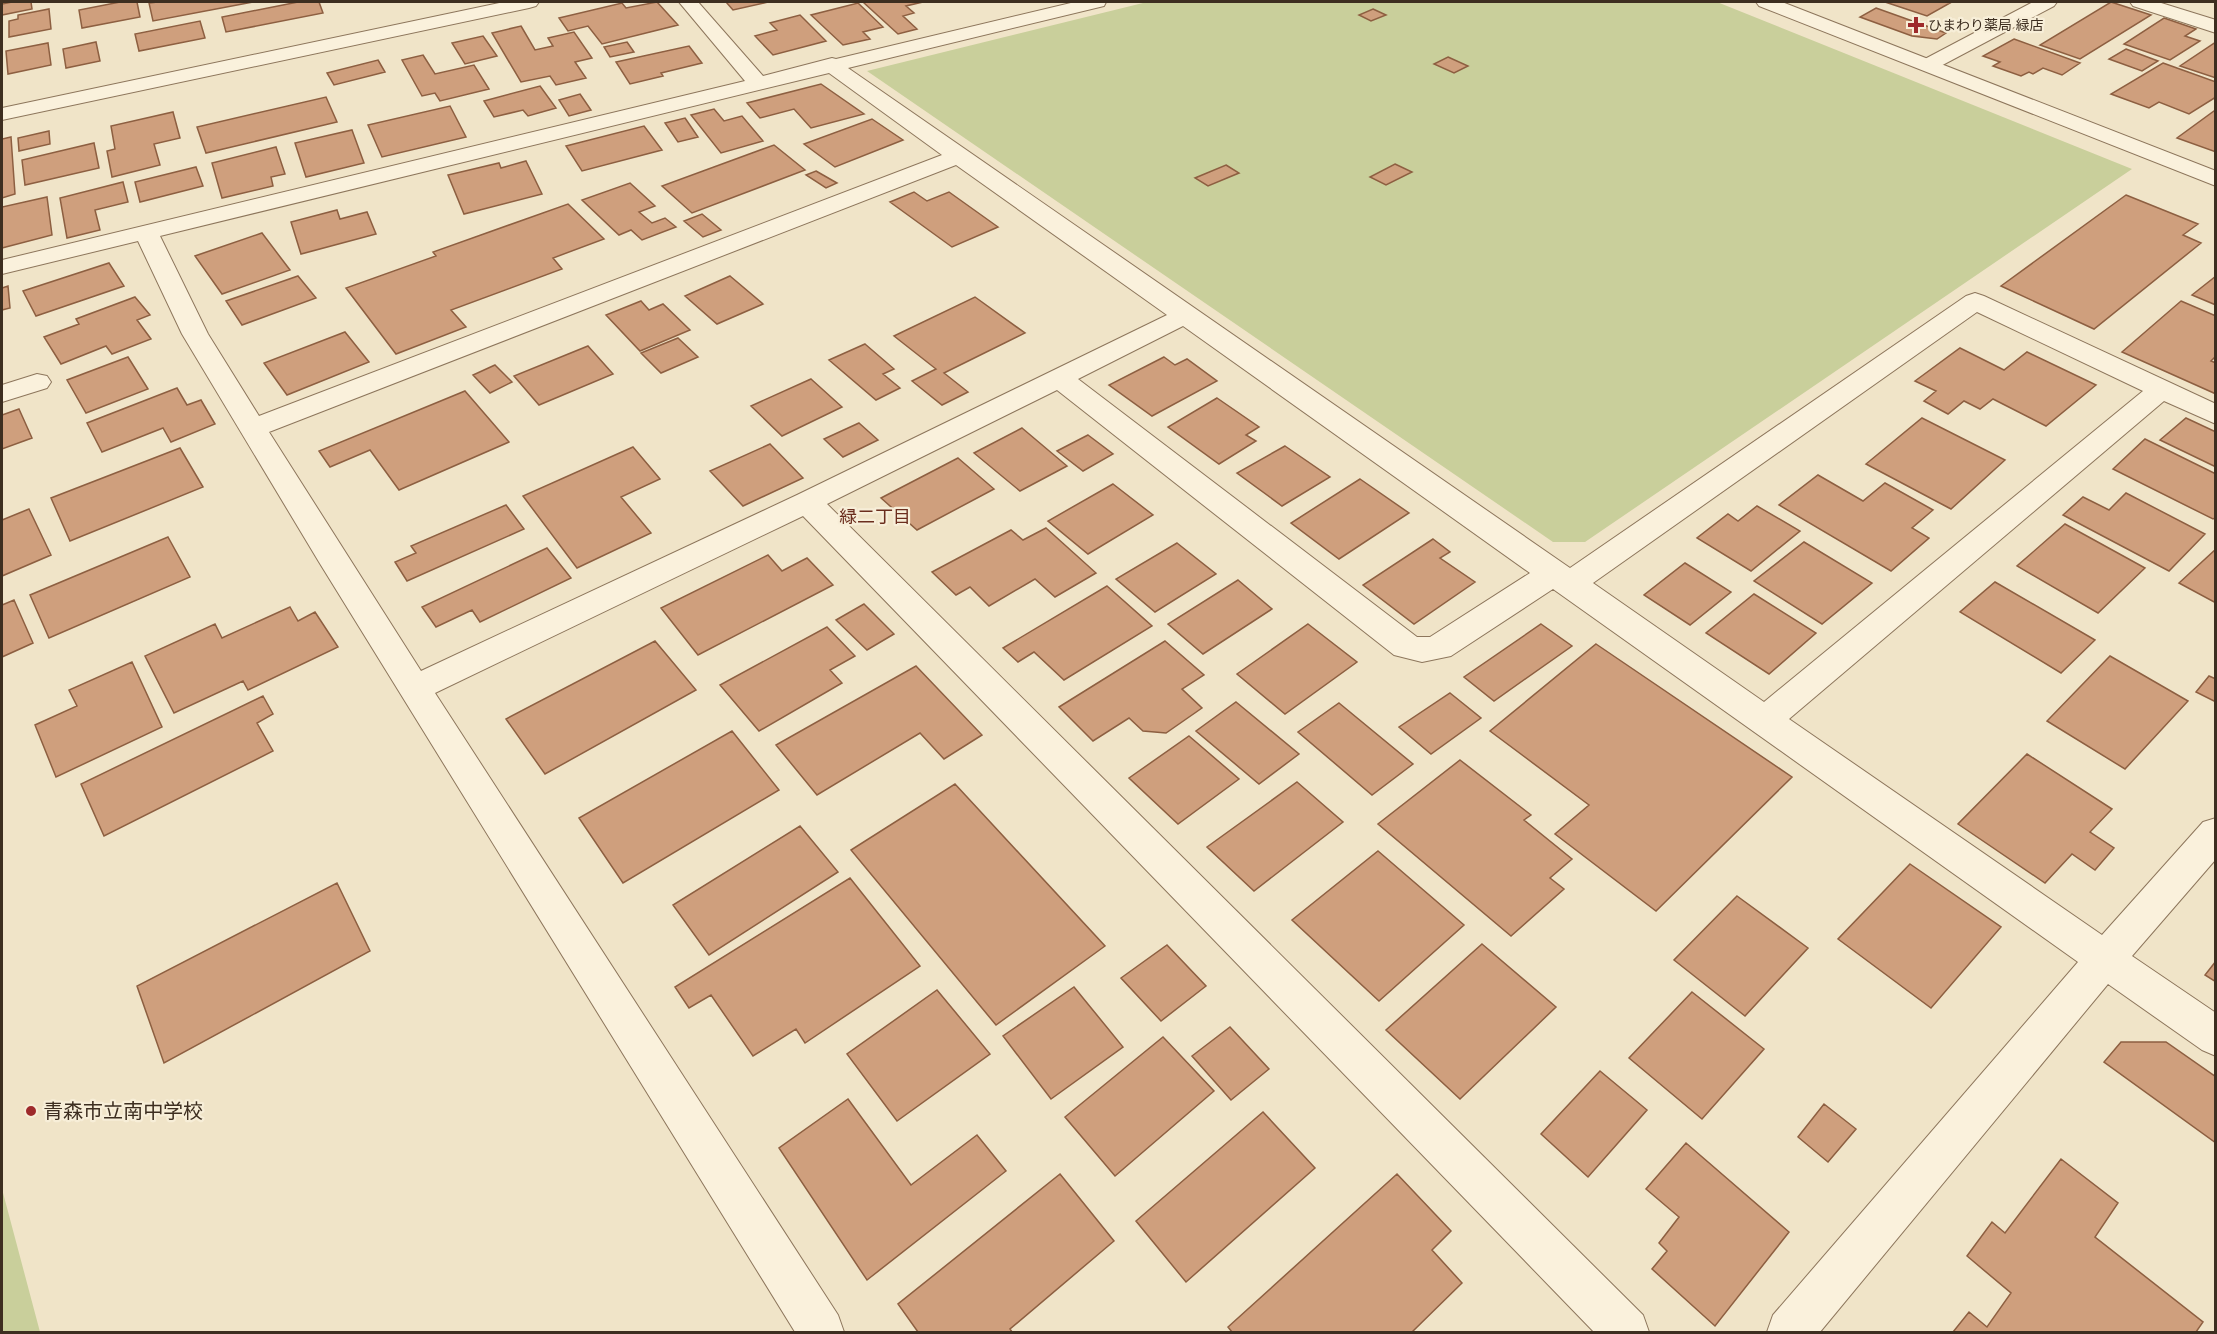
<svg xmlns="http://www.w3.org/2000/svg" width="2217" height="1334" viewBox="0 0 2217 1334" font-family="'Times New Roman','Noto Sans JP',serif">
	<rect width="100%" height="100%" fill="#f0e4c8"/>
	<path fill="#c9cf9b" d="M1147,2H1717L2132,169L1585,542H1553L867,71Z
		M2,1189L40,1332H2Z"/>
	<path fill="#cf9f7d" stroke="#8d5f41" stroke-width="1.5" d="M12,2H31L32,9L2,15V4Z
		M120,2H137L140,17L82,28L79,10Z
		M158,2H253L153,21L149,3Z
		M298,2H319L323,13L226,32L222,17Z
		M657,2L678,25L602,44L588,26L568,31L559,18L622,3L626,8Z
		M726,2H768L733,10Z
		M863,2H923L906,6L914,13L903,16L917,29L898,34Z
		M1885,2H1946L1950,3L1927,16Z
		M2111,2L2151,15L2080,59L2040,45Z
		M858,3L883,27L863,32L870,39L843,45L811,15Z
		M1876,8L1946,33L1937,39L1912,36L1860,17Z
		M49,9L51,29L9,37V21L18,19V15Z
		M1373,9L1386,15L1371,21L1359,15Z
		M800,15L826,41L773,55L755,36L777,30L770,23Z
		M2164,18L2196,29L2185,36L2200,41L2170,60L2124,44Z
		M200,21L205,38L139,51L135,34Z
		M521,26L535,50L553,46L548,38L574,32L592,58L575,62L586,78L556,85L550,76L521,82L492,33Z
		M483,36L497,56L465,64L452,43Z
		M2014,39L2080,63L2062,75L2043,68L2033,74L2029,72L2021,76L1993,66L2000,62L1983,56Z
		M96,42L100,61L66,68L63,49Z
		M627,42L634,52L610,57L604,47Z
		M2216,42V78L2180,66Z
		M48,43L51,65L8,74L6,51Z
		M689,46L702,63L661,73L663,76L630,84L616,62Z
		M2126,49L2158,61L2142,71L2109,59Z
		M423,55L435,74L474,65L489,89L440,101L435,93L422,96L402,60Z
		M1448,57L1468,66L1454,73L1434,64Z
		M378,60L385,72L334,85L327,73Z
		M2163,63L2216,82V97L2189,114L2159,102L2149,108L2111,94Z
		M821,84L864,114L811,128L794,109L760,118L747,103Z
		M540,86L556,108L528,116L523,110L494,117L484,101Z
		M580,94L591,110L569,116L559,100Z
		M326,97L337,122L206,153L197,127Z
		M450,106L466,137L382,157L368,125Z
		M714,109L724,121L742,116L763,141L721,153L691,115Z
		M2214,111H2216V152L2177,138Z
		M173,112L180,138L154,144L160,165L112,177L107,151L115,149L111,126Z
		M685,118L698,137L678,142L665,123Z
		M872,119L903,140L835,167L804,144Z
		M644,126L662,150L582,171L566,146Z
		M352,130L364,163L306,177L295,143Z
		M49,131L50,144L19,151L18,138Z
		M11,137L15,194L2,198V139Z
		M94,143L99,168L25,185L22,160Z
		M774,145L805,170L692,213L662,186Z
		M276,147L285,174L271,177L273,186L222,198L212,163Z
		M526,161L542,194L464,214L448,175L499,163L501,168Z
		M1395,164L1412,172L1386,185L1370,177Z
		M1226,165L1239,173L1208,186L1195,178Z
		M196,167L203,186L140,202L135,182Z
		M816,171L837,183L826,188L806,175Z
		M123,182L128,202L95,210L100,230L67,238L60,198Z
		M630,183L655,206L639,212L652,223L665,218L676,227L642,240L631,230L619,235L582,200Z
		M914,192L927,201L949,192L998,227L952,247L890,202Z
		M2126,195L2198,224L2183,235L2201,243L2094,329L2001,286Z
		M47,197L52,235L2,248V207Z
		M568,204L604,239L553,258L562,269L451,310L466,327L396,354L346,288L436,256L433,252Z
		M337,210L340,219L367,212L376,234L301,254L291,222Z
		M702,214L721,230L703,237L684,221Z
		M262,233L290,270L222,294L195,256Z
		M109,263L124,286L36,316L23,291Z
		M298,276L316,298L242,325L226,301Z
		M730,276L763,304L717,324L685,296Z
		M2216,276V305L2192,295Z
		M8,286L10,308L2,310V288Z
		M135,297L150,315L137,320L151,339L112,354L106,346L61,364L44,337L79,324L76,319Z
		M975,297L1025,333L944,373L968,392L942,405L912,381L936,369L894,336Z
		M641,301L649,310L663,304L690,330L640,351L606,315Z
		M2181,301L2216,316V356L2211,361L2216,363V394L2122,352Z
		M345,332L369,362L287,395L264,363Z
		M678,338L698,357L661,373L641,353Z
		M865,344L894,369L883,374L900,388L876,400L829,360Z
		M588,346L613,374L539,405L514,376Z
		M1960,348L2004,370L2027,352L2096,385L2046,426L1993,399L1980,409L1964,401L1948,414L1924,401L1936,391L1915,381Z
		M128,357L148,389L86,413L67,380Z
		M1164,357L1175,365L1187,359L1217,381L1152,416L1109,385Z
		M495,365L512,382L490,393L473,375Z
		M811,379L842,407L782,436L751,406Z
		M177,388L187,405L201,400L215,424L171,442L163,428L102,452L87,423Z
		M465,391L509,442L399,490L370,450L330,467L319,451Z
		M1217,398L1259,427L1246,435L1256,441L1219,464L1168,427Z
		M19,409L32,438L2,449V415Z
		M1922,418L2005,460L1951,509L1866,464Z
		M2186,418L2216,432V467L2160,440Z
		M859,423L878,440L843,457L824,439Z
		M1022,428L1067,466L1020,491L974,453Z
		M1088,435L1113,454L1083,471L1057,451Z
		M2145,439L2216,474V517L2213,519L2113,469Z
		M770,444L803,478L743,506L710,471Z
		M1285,446L1330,477L1282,506L1237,473Z
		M633,447L660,479L621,497L651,533L577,568L523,496Z
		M180,448L203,487L70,541L51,498Z
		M958,458L994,489L917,530L881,498Z
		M1818,475L1863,501L1885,483L1933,510L1912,528L1929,538L1891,571L1779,505Z
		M1360,479L1409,513L1339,559L1291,523Z
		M1113,484L1153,515L1088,554L1048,521Z
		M2126,493L2205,534L2169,571L2063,515L2083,497L2109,510Z
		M506,505L524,529L407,581L395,562L416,553L411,546Z
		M1757,506L1800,531L1751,571L1697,538L1728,514L1738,521Z
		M29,509L51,555L2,576V520Z
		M2065,524L2145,568L2098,613L2017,566Z
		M1046,528L1096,573L1055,597L1035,579L989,606L970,587L956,595L932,572L1011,530L1023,540Z
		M168,537L190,577L49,638L30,595Z
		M1433,539L1450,552L1440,558L1475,582L1414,624L1363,585Z
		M1804,542L1872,583L1822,624L1754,581Z
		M1177,543L1216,574L1155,612L1116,579Z
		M547,548L571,578L480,622L472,610L436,627L422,607Z
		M2216,549V603L2179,583Z
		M768,555L782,571L807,558L833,585L698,655L661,608Z
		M1685,563L1731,592L1690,625L1644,595Z
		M1238,580L1272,609L1203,654L1168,624Z
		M1995,582L2095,640L2061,673L1960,612Z
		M1107,586L1152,626L1064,680L1034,652L1018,662L1003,648Z
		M1754,594L1816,633L1769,674L1706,633Z
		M14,600L33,643L2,657V605Z
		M864,604L894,634L867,650L836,620Z
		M290,607L298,621L315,612L338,647L248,690L243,681L174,713L145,656L215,624L222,638Z
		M1308,624L1357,662L1285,714L1237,674Z
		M1541,624L1572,646L1494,701L1464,677Z
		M827,627L855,656L830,670L842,683L759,731L720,685Z
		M655,641L696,690L545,774L506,719Z
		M1165,641L1204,675L1182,689L1202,708L1166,733L1143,731L1129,718L1093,741L1059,707Z
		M1596,644L1792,777L1656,911L1555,834L1589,805L1490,731Z
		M2110,656L2188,701L2125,769L2047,721Z
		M132,662L162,727L56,777L35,725L77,706L69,690Z
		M916,666L982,735L944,759L920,733L817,795L776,745Z
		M2209,676L2216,679V702L2196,692Z
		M1450,693L1481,718L1431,754L1399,727Z
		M263,696L273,714L257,723L273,751L104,836L81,784Z
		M1236,702L1299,754L1259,784L1196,731Z
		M1339,703L1413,764L1372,795L1298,732Z
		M732,731L779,790L623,883L579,818Z
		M1189,736L1239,779L1178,824L1129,778Z
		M2027,754L2112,809L2090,832L2114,848L2095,870L2072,854L2045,883L1958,824Z
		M1460,760L1531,815L1524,820L1572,859L1550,878L1564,889L1511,936L1378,824Z
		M1297,782L1343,822L1254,891L1207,847Z
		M955,784L1105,946L996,1025L851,850Z
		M800,826L838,872L709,955L673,905Z
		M1378,851L1464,925L1379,1001L1292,920Z
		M1910,864L2001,927L1931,1008L1838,939Z
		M850,878L920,966L805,1043L796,1029L753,1056L711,995L689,1008L675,987Z
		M337,883L370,951L164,1063L137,986Z
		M1737,896L1808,948L1745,1016L1674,960Z
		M1482,944L1556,1007L1460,1099L1386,1030Z
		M1167,945L1206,986L1161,1021L1121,978Z
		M2216,961V982L2205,975Z
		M1074,987L1123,1047L1051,1099L1003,1036Z
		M937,990L990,1054L897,1121L847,1054Z
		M1692,992L1764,1049L1702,1119L1629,1058Z
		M1230,1027L1269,1069L1231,1100L1192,1056Z
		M1163,1037L1214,1091L1115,1176L1065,1117Z
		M2121,1042H2166L2216,1077V1143L2104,1062Z
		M1600,1071L1647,1110L1588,1177L1541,1134Z
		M848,1099L911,1185L977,1135L1006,1171L867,1280L779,1148Z
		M1824,1104L1856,1129L1828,1162L1798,1137Z
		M1263,1112L1315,1168L1186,1282L1136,1221Z
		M1686,1143L1789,1232L1715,1326L1652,1269L1667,1251L1659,1243L1679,1217L1646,1189Z
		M2061,1159L2118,1203L2095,1237L2203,1322L2196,1332H1953L1969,1312L1987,1327L2011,1293L1967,1256L1992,1222L2005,1233Z
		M1060,1174L1114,1241L1010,1329L1012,1332H918L898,1304Z
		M1397,1174L1451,1231L1432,1250L1462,1283L1412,1332H1232L1228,1327Z"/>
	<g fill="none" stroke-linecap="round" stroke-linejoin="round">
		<g stroke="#8d765c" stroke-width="2">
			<path id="minor" d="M679,2H698L763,76L832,58L836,59L1075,2H1106L1104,6L848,68L1570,568L1966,296L1975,293L1984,296L2216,404V424L2164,401L1789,719L2102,935L2203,822L2216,818V859L2132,956L2216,1013V1056L2202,1050L2108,984L1820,1332H1767L1773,1315L2078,962L1553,589L1451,656L1422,662L1394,655L1057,390L827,504L1643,1315L1649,1332H1594L803,516L435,693L838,1315L844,1332H795L319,562L182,334L138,241L2,274V260L745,81ZM829,73L942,155L259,416L208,334L160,236ZM956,165L1167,315L797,495L421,671L269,432ZM1977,312L2143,391L1764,702L1593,583ZM1183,326L1530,573L1430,637H1417L1078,379Z
				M2033,2H2057L2054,6L1935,69L1928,71L1921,69L1918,65L1921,61Z
				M2130,2H2158L2216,20V33L2133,6Z
				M37,374L47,376L51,382L47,388L2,402V385Z"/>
		</g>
		<g stroke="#8d765c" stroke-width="2">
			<path id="tertiary" d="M504,2H539L536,6L529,8L2,120V108Z
				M1756,2H1782L2216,171V186L1759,6Z"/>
		</g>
		<use href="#minor" fill="#faf1dc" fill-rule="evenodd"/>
		<use href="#tertiary" fill="#faf1dc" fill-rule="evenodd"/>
	</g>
	<g fill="#9e2a2b" stroke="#f7eed8" stroke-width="2">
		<path d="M1913 16h6v6h6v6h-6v6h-6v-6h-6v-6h6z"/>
		<circle cx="31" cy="1111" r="6"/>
	</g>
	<g text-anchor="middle" stroke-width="4.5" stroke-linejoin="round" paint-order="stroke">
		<g font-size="14" fill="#3d2e20" stroke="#f7eed8" text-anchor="start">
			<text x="1928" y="30">ひまわり薬局 緑店</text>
		</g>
		<g font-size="18" fill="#6b2e1e" stroke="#f7eed8">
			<text x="875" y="523">緑二丁目</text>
		</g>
		<g font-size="20" fill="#3d2e20" stroke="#f7eed8" text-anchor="start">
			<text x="43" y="1118">青森市立南中学校</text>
		</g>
	</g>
	<rect width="2217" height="1334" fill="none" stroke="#3d2e20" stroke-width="6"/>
</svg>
